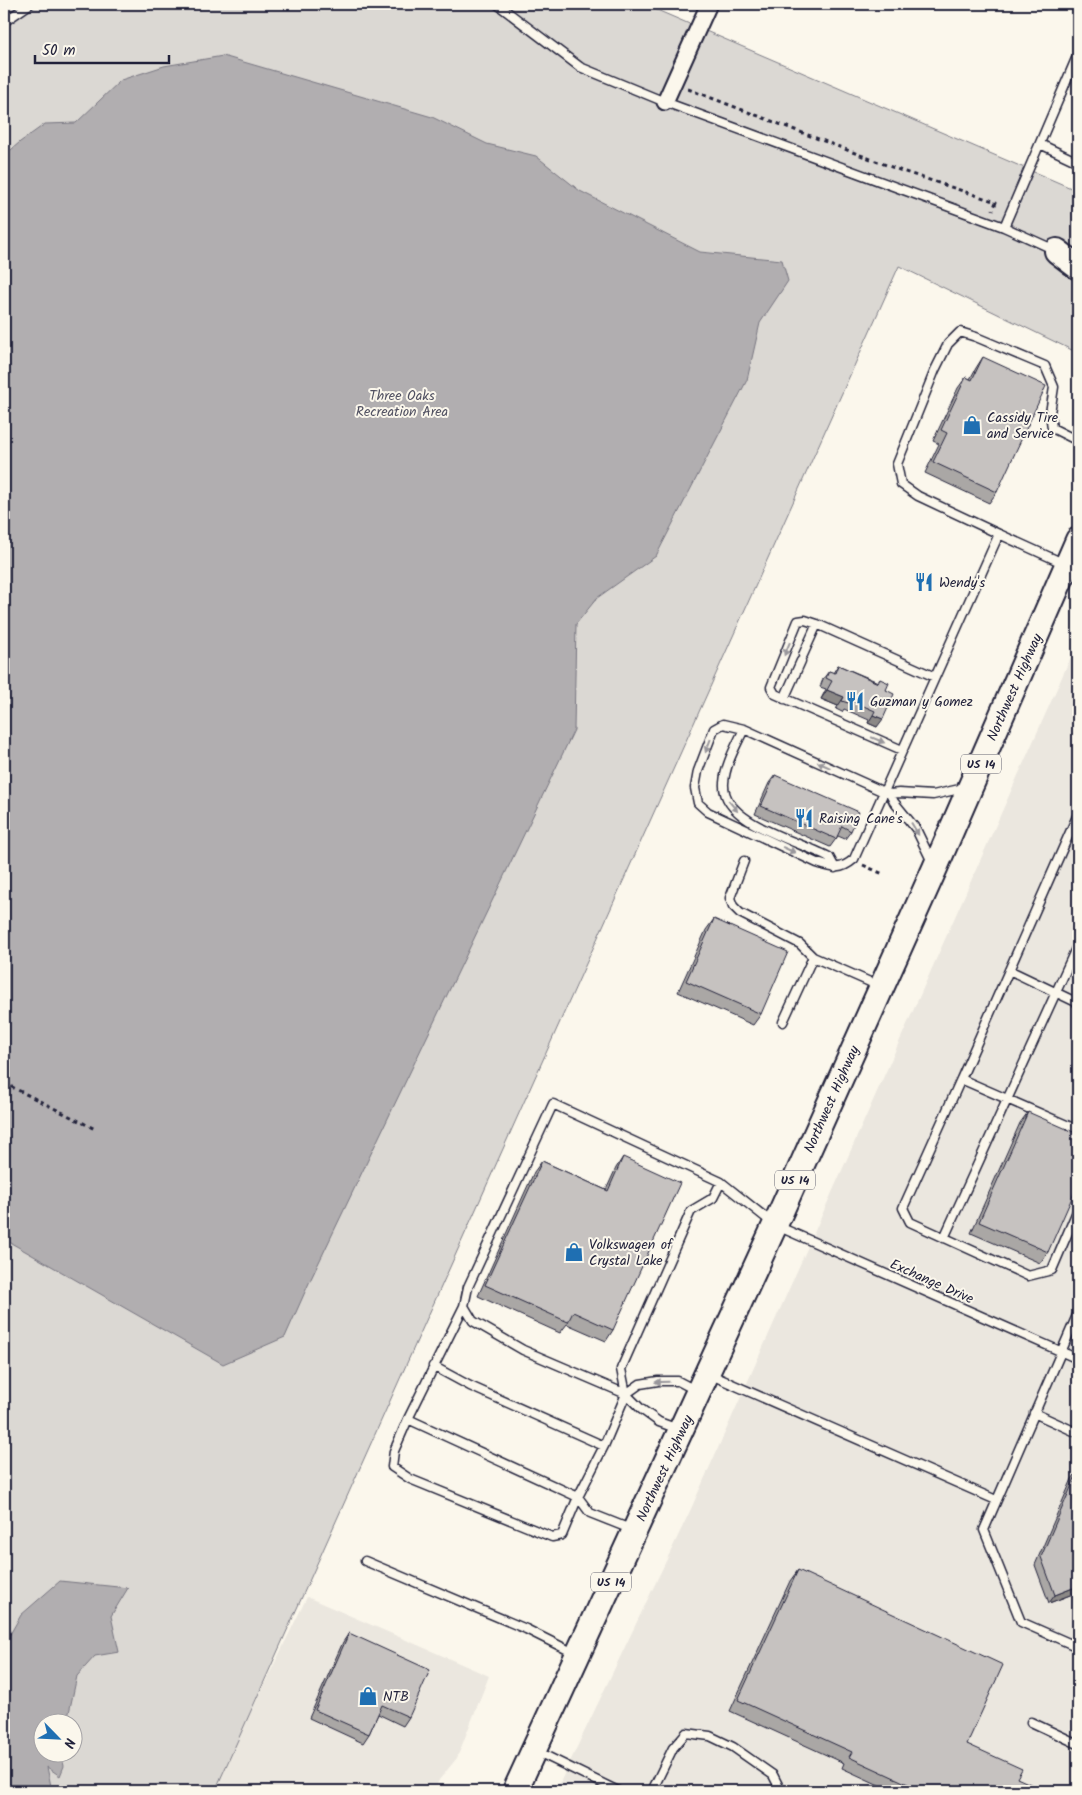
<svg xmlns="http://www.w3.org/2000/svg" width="1082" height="1795" viewBox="0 0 1082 1795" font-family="Kalam,sans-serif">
	<rect width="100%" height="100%" fill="#fbf7ec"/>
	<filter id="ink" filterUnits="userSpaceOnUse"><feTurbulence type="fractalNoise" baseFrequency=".02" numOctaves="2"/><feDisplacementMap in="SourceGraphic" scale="10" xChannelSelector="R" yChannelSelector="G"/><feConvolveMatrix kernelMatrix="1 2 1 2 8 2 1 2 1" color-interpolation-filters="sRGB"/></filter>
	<g filter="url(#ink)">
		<path fill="#ebe7df" d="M1078,641V1791H556L690,1511Z
			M307,1597L489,1676L457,1758L439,1780L434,1791H212Z"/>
		<path fill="#dbd8d3" stroke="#7e7d87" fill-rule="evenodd" d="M4,4H643L1078,191V353L899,266L215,1791H4ZM42,1722H72V1752H42Z"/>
		<path fill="#b1aeb0" stroke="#787681" d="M223,56L432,117L487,144L536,156L580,191L700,252L782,260L788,281L760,323L747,380L656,556L597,598L576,624L574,730L309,1283L285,1337L223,1364L4,1239V156L20,142L45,124L76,123L121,80L164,66Z
			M60,1581L128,1588L111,1616L119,1652L95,1656L77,1676L67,1722H42V1752L61,1753L64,1766L60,1776L47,1767L52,1791H4V1645L21,1615Z"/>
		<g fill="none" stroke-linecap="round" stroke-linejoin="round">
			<g stroke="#22223b" stroke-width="11">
				<path id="lane" d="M497,4L580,67L665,102L1004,227L1055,250
					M4,22L30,4
					M1040,144L1078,162
					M1004,227L1078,54
					M999,534L918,496L901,484L897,464L935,370L948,344L960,332L976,337L1045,366L1054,387L1050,413L1052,428L1078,441
					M803,655L817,624
					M784,699L801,661
					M744,729C736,746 725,765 724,783C721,824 802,842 829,857L835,868
					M902,750L775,694L771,687L798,621L805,620L817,624L935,677
					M964,788L933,795L899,793L890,794L884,792L744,729L723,724L714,729L698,771L695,788L698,803L708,812L817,863C833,868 840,871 854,859C902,751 951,643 999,534L1065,564
					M890,794L894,802L916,829L932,862
					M744,861L730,898L733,906L740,913L800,944L813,957L879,986
					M1009,970L1078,1003
					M783,1022L813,957
					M961,1079L1078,814
					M1078,1130L961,1079L903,1208L910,1222L1028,1276L1052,1270L1078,1209
					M944,1238L1078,944
					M464,1306L408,1419L394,1451L392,1467L410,1479L552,1537L562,1535L578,1497L590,1513L633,1530
					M1078,1313L984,1530L1021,1622L1078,1647
					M433,1366L470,1386L604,1446
					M709,1374L996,1500
					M626,1394L621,1369L691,1211L713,1198L721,1182
					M1034,1413L1078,1433
					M408,1419L578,1497L604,1446L626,1394L640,1384L658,1381H678L697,1391
					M678,1429L659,1422L641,1409L626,1394L523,1350L473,1321L464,1306L468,1287L553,1104L721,1182L775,1225L1078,1359
					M365,1561L526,1629L576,1654
					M1031,1722L1078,1744
					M536,1751L618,1791
					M652,1791L673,1748L686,1733L710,1736L733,1747L773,1775L781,1791"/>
			</g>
			<g stroke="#22223b" stroke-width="19">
				<path id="street" d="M665,102L709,4"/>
			</g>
			<g stroke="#22223b" stroke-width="28">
				<path id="primary" d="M1057,251L1078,267
					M515,1791L775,1225L935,868L1078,540"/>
			</g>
			<path stroke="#22223b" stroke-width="3" stroke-dasharray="4 4" stroke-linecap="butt" d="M688,89L902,171L996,202L993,210
				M863,865L883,874
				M4,1083L95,1129"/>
			<use href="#lane" stroke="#fbf7ec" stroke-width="8"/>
			<use href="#street" stroke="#fbf7ec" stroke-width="15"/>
			<use href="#primary" stroke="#fbf7ec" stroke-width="24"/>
		</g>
		<path fill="#aaa7a5" stroke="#22223b" d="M983,357L997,492L989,503L925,473L939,444L933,441L958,388L966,377L970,379L976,368Z
			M838,665L878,682L880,679L886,690L877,727L868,723L869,720L844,709L842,712L836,709L838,706L821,699L826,689L820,687L823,679L829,671L833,673Z
			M775,775L851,831L845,839L838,836L830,847L755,814L769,783Z
			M714,919L761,1014L753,1025L678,992L706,930Z
			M1028,1112L1048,1252L1040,1263L971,1233L1020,1123Z
			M623,1157L613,1330L606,1341L567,1324L560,1333L478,1296L534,1172L542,1161L606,1190L616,1168Z
			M1078,1471V1592L1049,1603L1035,1565L1072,1479Z
			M798,1570L967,1744L1017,1778L1035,1791H892L842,1768L844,1763L730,1711L790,1581Z
			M349,1633L409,1717L403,1726L378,1714L369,1734L363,1743L309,1718L343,1642Z"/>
		<path fill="#8b8886" stroke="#22223b" d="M827,690L844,697L838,706L821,699Z
			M873,715L883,719L877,727L868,723Z
			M1078,1586V1592L1049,1603L1055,1595Z"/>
		<path fill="#c6c2c0" stroke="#22223b" d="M983,357L1046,386L997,492L933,462L947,433L941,430L966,377L972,380Z
			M838,665L878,683L880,679L889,683L886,690L894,694L883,719L873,715L875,711L850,700L848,703L842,701L844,697L827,690L832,681L826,678L829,671L835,673Z
			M775,775L859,812L851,831L842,826L836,839L761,806Z
			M714,919L788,952L761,1014L686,981Z
			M1028,1112L1078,1134V1184L1048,1252L979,1222Z
			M623,1157L680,1183L613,1330L573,1312L568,1322L485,1285L542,1161L608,1191Z
			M1078,1471V1586L1055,1595L1041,1557Z
			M798,1570L1003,1665L967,1744L1022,1769L1017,1778L1037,1787L1035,1791H923L849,1757L852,1752L738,1700Z
			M349,1633L430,1670L409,1717L382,1705L369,1734L315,1710Z"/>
		<defs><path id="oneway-solid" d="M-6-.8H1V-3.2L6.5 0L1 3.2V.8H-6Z" transform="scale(1.25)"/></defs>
		<g fill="#99979c">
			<use href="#oneway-solid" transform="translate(787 649) rotate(113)"/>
			<use href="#oneway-solid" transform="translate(878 740) rotate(23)"/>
			<use href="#oneway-solid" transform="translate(708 746) rotate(111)"/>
			<use href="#oneway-solid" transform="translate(824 765) rotate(-156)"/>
			<use href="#oneway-solid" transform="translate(733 806) rotate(50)"/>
			<use href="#oneway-solid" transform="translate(915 829) rotate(59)"/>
			<use href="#oneway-solid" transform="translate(789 850) rotate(24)"/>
			<use href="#oneway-solid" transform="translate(662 1382) rotate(178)"/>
		</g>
	</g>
	<defs>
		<g id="shop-bare" transform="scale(1.5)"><path d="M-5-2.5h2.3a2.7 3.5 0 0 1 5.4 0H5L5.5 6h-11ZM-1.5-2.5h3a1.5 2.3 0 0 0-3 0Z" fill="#1f6fb2" stroke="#fbf7ec" stroke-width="2.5" paint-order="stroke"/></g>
		<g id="restaurant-bare" transform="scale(1.5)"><path d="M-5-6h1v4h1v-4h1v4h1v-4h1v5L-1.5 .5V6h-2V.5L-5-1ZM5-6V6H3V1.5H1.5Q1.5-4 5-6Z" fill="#1f6fb2" stroke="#fbf7ec" stroke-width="2.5" paint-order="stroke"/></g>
	</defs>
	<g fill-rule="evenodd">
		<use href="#shop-bare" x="972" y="425"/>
		<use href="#restaurant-bare" x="924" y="582"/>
		<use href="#restaurant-bare" x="855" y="701"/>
		<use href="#restaurant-bare" x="804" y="818"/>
		<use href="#shop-bare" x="574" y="1252"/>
		<use href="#shop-bare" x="368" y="1696"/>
	</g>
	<g text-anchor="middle" stroke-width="4" stroke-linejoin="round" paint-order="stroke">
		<g fill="#fbf7ec" stroke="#636270" stroke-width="1">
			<rect x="961" y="754.5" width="40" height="19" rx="4"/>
			<rect x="775" y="1170.5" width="40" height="19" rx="4"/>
			<rect x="591" y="1572.5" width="40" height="19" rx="4"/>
		</g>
		<g font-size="12" font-weight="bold" fill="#22223b">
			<text x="981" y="768">US 14</text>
			<text x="795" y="1184">US 14</text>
			<text x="611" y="1586">US 14</text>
		</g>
		<g font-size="14" fill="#505061" stroke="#fbf7ec">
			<text x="402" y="400">Three Oaks<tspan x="402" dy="16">Recreation Area</tspan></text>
		</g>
		<g font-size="14" fill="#22223b" stroke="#fbf7ec" text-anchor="start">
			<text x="987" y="422">Cassidy Tire<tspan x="987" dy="16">and Service</tspan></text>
			<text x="939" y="587">Wendy's</text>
			<text x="870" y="706">Guzman y Gomez</text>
			<text x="819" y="823">Raising Cane's</text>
			<text x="589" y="1249">Volkswagen of<tspan x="589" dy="16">Crystal Lake</tspan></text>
			<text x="383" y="1701">NTB</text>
		</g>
		<g font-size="14" fill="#22223b" stroke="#fbf7ec">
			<text transform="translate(1014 687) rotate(-66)" y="5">Northwest Highway</text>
			<text transform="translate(831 1099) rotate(-66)" y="5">Northwest Highway</text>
			<text transform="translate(932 1281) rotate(24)" y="5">Exchange Drive</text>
			<text transform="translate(664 1468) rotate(-65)" y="5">Northwest Highway</text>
		</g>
	</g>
	<rect width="1082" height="1795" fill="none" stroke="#fbf7ec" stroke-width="20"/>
	<rect x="10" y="10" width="1062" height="1775" fill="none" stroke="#22223b" stroke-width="2" filter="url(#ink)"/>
	<g transform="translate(58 1738) rotate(114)"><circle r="24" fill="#fbf7ec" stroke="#a4a2a5"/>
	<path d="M0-4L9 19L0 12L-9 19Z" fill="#1f6fb2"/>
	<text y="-8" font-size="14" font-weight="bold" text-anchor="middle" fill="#22223b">N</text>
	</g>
	<path d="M35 55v8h134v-8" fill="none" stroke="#22223b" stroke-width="2.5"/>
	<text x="42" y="55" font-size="15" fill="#22223b" stroke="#fbf7ec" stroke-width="4" paint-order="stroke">50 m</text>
</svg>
